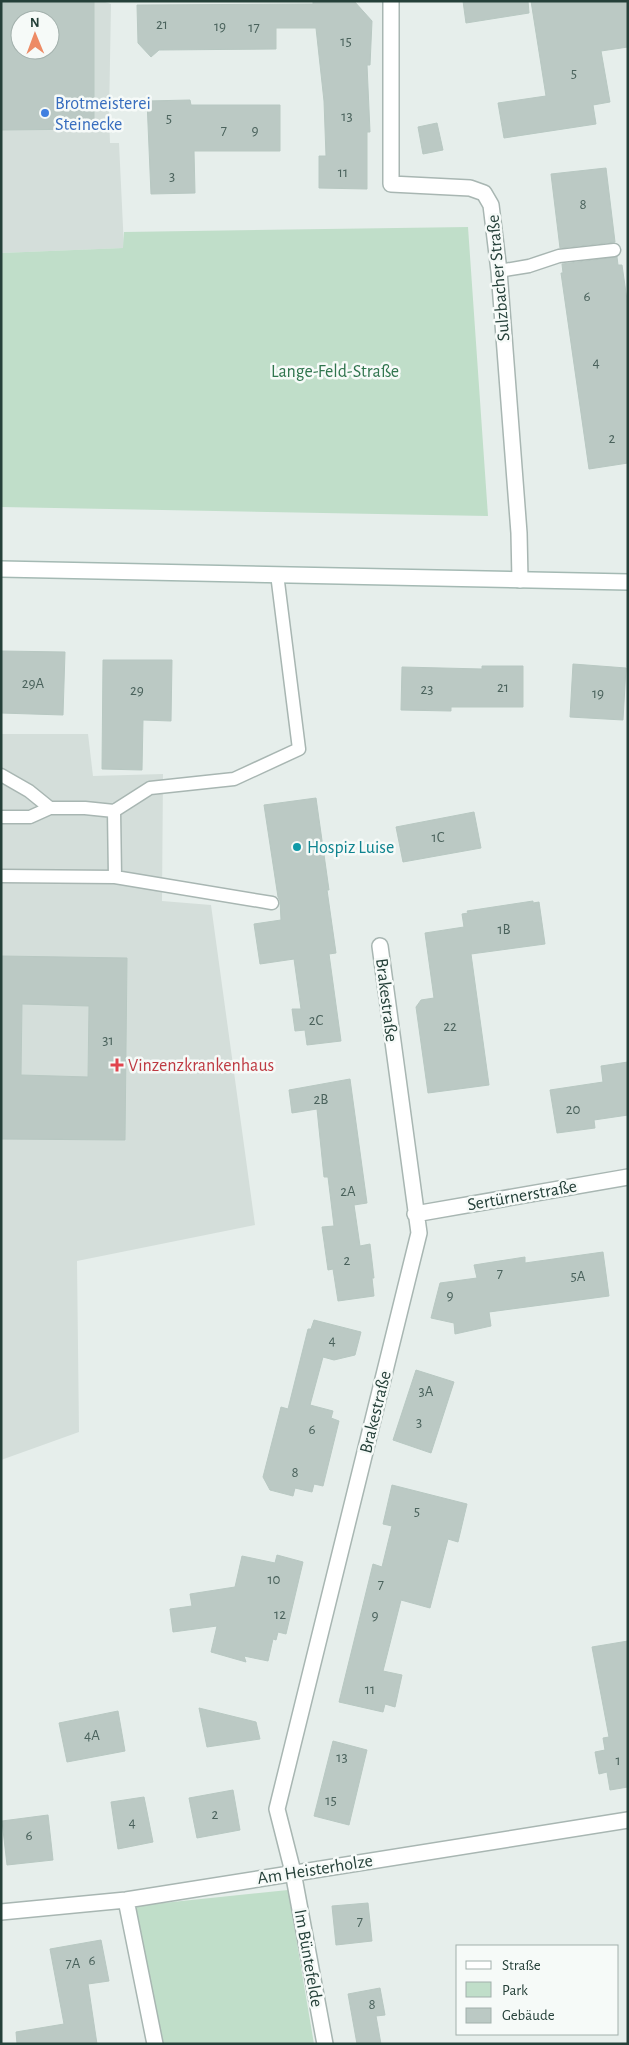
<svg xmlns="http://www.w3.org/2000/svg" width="629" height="2045" viewBox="0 0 629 2045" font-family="'Alegreya Sans',sans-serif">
	<rect width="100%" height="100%" fill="#e6eeeb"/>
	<path fill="#d4deda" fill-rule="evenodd" d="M1,1H102L111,4L109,117L110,143H119L124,248L1,253ZM20,20H50V50H20Z
		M1,734H88L93,776L163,774L162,901L211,905L255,1225L77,1261L79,1432L1,1460Z"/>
	<path fill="#c0dec9" d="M468,227L488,516L1,507V253L123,248L124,232Z
		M288,1890L314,2044H163L134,1906Z"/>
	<path fill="#bbc9c4" stroke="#b8c8c2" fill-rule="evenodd" d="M1,1H94V129L1,130ZM20,20H50V50H20Z
		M313,1H354L372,21L370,65H367L370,132H367V189L319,188V156H326L324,101L316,28H276V49L159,50L151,57L138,43L137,5L313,4Z
		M463,1H528L529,13L466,23Z
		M531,1H628V47L601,51L610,102L593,105L596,124L504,138L498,103L546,96Z
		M190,100L191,105H280V151H194L195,193L151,194L147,101Z
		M437,123L443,150L423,154L418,127Z
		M606,168L615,242L560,248L551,174Z
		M617,257L618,265H622L628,307V463L589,469L561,273H563L562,264Z
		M1,651L65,652L63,715L1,713Z
		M103,660H172L171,721L143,720L142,770L102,769Z
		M573,664L626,668L623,720L570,717Z
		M482,666H523V707H451V711L401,710L402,667L482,669Z
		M316,798L329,890H327L336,953L329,954L341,1041L307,1045L305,1030L295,1031L292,1009H301L294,959L260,964L254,924L281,920L280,901L278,897L264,805Z
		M474,812L481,848L403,862L396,827Z
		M533,901V903L539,902L545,944L471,954L489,1085L428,1093L416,1007L421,1000L434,998L425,933L464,927L462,914L468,913L467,911Z
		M1,956L127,958L125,1140L1,1139ZM22,1004L89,1006L88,1077L21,1075Z
		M628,1062V1115L594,1120L595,1128L557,1133L550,1090L603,1082L601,1066Z
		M350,1079L367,1203L354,1205L360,1246L370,1244L374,1278H372L374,1296L338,1301L333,1269L328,1270L322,1227L334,1226L328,1177H324L317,1109L292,1113L289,1090Z
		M603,1252L609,1296L489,1312L491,1326L455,1334L454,1323L431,1318L440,1283L477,1278L474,1265L525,1257V1263Z
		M314,1320L361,1332L355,1355L334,1360L323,1357L310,1405L333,1411L331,1418L339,1421L323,1486L314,1484L312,1492L295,1488L293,1496L270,1490L263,1477L281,1407L288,1409L308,1329H311Z
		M416,1370L454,1382L431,1453L393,1440Z
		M392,1485L467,1504L458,1542L448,1539L430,1608L401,1600L383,1671L402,1675L395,1707L385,1704L383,1712L339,1702L373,1564L382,1567L392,1526L383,1524Z
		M277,1555L303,1562L286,1634L278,1632L276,1640L273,1639L268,1661L244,1656L246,1662L211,1652L217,1626L173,1632L170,1609L192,1606L190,1594L235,1587L242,1556L275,1563Z
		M628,1641V1787L610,1790L607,1772L599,1774L595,1752L605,1750L603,1738L609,1737L592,1647Z
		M199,1708L256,1722L260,1739L207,1747Z
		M118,1711L125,1751L67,1762L59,1723Z
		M333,1741L367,1750L349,1825L314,1816Z
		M233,1790L240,1830L197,1838L189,1798Z
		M144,1797L153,1842L118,1849L111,1802Z
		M48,1815L53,1860L7,1865L2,1821Z
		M368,1903L372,1941L336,1945L332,1906Z
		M101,1940L109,1981L88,1984L97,2044H17L16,2032L64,2024L50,1949Z
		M380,1988L385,2015L376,2016L381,2044H357L348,1994Z"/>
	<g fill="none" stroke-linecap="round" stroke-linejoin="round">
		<g stroke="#a8b6b2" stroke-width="15">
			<path id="lane" d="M499,271L529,266L559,256L614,250
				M1,775L29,791L50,808L30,817H1
				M114,811L150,788L234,779L299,749L277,574
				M1,876L115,877L114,811L85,808H50
				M115,877L272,903"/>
		</g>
		<g stroke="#a8b6b2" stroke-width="18">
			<path id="street" d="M391,1V184L470,188L484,193L491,205L499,271L519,533L520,580
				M415,1214L628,1177
				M126,1900L155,2044
				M1,1912L126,1900L628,1820
				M325,2044L293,1872L277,1809L419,1233L380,946"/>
		</g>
		<g stroke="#a4b9b3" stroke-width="18">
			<path id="secondary" d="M1,569L628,582"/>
		</g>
		<use href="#lane" stroke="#fff" stroke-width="12"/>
		<use href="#street" stroke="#fff" stroke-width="15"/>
		<use href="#secondary" stroke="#fff" stroke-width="15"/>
	</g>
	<circle fill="#3f7fe0" stroke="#f6faf8" stroke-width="2" cx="45" cy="113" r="5"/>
	<circle fill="#0f9aa8" stroke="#f6faf8" stroke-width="2" cx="297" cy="847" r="5"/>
	<path fill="#e0444e" stroke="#f6faf8" stroke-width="2" d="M114.5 1057.5h5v5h5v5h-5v5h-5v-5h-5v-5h5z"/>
	<g text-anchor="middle" stroke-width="5" stroke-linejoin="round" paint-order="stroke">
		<g font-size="15" fill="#4a625c">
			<text x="162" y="29">21</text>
			<text x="220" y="31">19</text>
			<text x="254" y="32">17</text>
			<text x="346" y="46">15</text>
			<text x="574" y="78">5</text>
			<text x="347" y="121">13</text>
			<text x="169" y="123">5</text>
			<text x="224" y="135">7</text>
			<text x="255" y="135">9</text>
			<text x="343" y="177">11</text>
			<text x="172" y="181">3</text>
			<text x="583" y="209">8</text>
			<text x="587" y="301">6</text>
			<text x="596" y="367">4</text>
			<text x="612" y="443">2</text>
			<text x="33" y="688">29A</text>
			<text x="503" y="692">21</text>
			<text x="427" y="694">23</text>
			<text x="137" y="695">29</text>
			<text x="598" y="698">19</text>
			<text x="438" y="842">1C</text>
			<text x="504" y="934">1B</text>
			<text x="316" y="1025">2C</text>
			<text x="450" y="1031">22</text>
			<text x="108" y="1045">31</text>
			<text x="321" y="1104">2B</text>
			<text x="573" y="1114">20</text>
			<text x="348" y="1196">2A</text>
			<text x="347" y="1265">2</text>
			<text x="500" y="1278">7</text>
			<text x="578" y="1281">5A</text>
			<text x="450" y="1300">9</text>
			<text x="332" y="1345">4</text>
			<text x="426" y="1396">3A</text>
			<text x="419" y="1427">3</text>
			<text x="312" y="1434">6</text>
			<text x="295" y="1477">8</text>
			<text x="417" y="1516">5</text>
			<text x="274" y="1584">10</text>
			<text x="381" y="1589">7</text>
			<text x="280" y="1619">12</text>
			<text x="375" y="1620">9</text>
			<text x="370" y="1694">11</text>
			<text x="92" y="1740">4A</text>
			<text x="342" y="1762">13</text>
			<text x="618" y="1765">1</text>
			<text x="331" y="1805">15</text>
			<text x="215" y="1819">2</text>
			<text x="132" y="1827">4</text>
			<text x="29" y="1840">6</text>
			<text x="360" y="1926">7</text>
			<text x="92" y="1965">6</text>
			<text x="73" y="1968">7A</text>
			<text x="372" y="2009">8</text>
		</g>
		<g font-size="18" fill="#366cbe" stroke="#f6faf8" text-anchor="start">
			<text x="55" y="109">Brotmeisterei<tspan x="55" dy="21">Steinecke</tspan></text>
		</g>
		<g font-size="18" fill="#254039" stroke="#f6faf8">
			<text transform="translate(498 278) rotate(-95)" y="6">Sulzbacher Straße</text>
			<text transform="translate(387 1000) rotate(83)" y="6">Brakestraße</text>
			<text transform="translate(522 1195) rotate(-10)" y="6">Sertürnerstraße</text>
			<text transform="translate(375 1412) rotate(-76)" y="6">Brakestraße</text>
			<text transform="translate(315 1869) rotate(-9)" y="6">Am Heisterholze</text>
			<text transform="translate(309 1958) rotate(80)" y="6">Im Büntefelde</text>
		</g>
		<g font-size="18" fill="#30754e" stroke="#f6faf8">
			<text x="335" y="377">Lange-Feld-Straße</text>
		</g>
		<g font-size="18" fill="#0d838f" stroke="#f6faf8" text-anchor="start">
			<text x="307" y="853">Hospiz Luise</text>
		</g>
		<g font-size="18" fill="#be3a42" stroke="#f6faf8" text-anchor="start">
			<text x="128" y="1071">Vinzenzkrankenhaus</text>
		</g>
	</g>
	<rect width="629" height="2045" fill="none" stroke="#254039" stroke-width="5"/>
	<rect x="456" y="1945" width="162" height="90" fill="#f6faf8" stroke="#a2b0ac"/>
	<rect x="466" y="1961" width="25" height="8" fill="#ffffff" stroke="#a2b0ac"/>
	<text x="502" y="1970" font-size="15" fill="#254039">Straße</text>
	<rect x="466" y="1982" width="25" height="15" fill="#c0dec9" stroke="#a2b0ac"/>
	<text x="502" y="1995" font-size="15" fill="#254039">Park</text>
	<rect x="466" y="2008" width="25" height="15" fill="#bbc9c4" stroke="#a2b0ac"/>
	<text x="502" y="2020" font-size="15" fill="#254039">Gebäude</text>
	<g transform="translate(35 35) rotate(359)"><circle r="24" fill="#f6faf8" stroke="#a2b0ac"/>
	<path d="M0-4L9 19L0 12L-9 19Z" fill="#ed8b65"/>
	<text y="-8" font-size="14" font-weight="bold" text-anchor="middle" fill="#254039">N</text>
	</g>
</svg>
